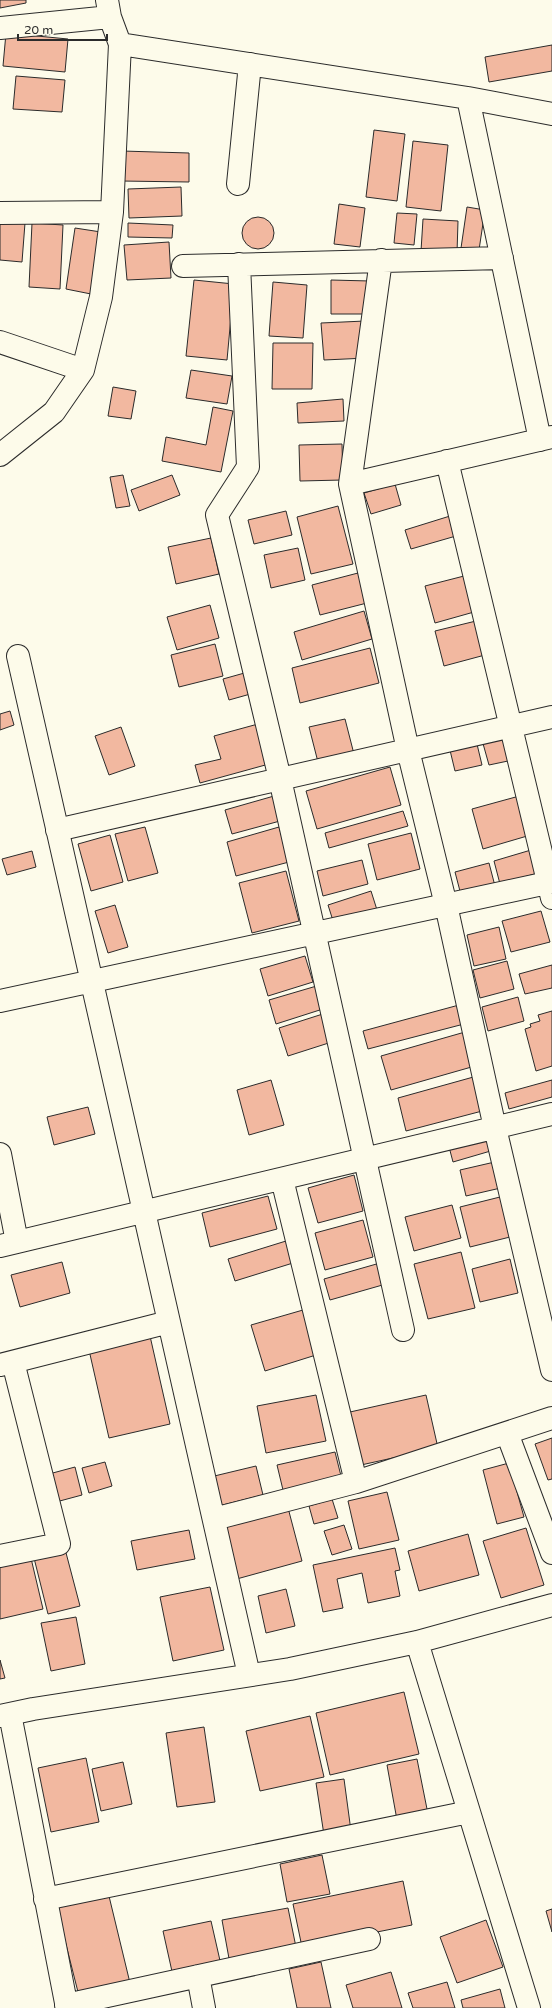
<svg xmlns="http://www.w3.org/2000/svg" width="552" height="2008" viewBox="0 0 552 2008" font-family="'Varela Round',sans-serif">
	<rect width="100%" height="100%" fill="#fdfbea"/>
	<path fill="#f2b8a0" stroke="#2b2b2b" d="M0,0H26V3L0,8Z
		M6,33L68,39L65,72L3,66Z
		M552,45V71L489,82L485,57Z
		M16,76L65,80L62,112L13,109Z
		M374,130L405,134L397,201L366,197Z
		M413,141L448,145L441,211L406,207Z
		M122,151L189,153V182L121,181Z
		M181,187L182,216L129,218L128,189Z
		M339,204L365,208L360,247L334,244Z
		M467,207L485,210L479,250L461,248Z
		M397,213L417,214L414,245L394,243Z
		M242 233a16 16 0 1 1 32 0a16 16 0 1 1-32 0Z
		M423,219L458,221L457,253L421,251Z
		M0,221L25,223L22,262L0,260Z
		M32,223L63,225L60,289L29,287Z
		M128,223L173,225L172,238L128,237Z
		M75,228L101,232L91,294L66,289Z
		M169,242L171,278L127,280L124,245Z
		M194,280L234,284L227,360L186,356Z
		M331,280L370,281V314H331Z
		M273,282L307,285L303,338L269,336Z
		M365,321L367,358L324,360L321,323Z
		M273,343H313L312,389H272Z
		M191,370L232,376L227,404L186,398Z
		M113,387L136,391L131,419L108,416Z
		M343,399L344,421L298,423L297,403Z
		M213,407L233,411L221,472L162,461L166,437L206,445Z
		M342,444L343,480L300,481L299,445Z
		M123,475L130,506L116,508L110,477Z
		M172,475L180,495L139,511L131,490Z
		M395,484L401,505L371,514L364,493Z
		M338,506L353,564L311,574L297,517Z
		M286,511L292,535L254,544L248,520Z
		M450,516L456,536L411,549L405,530Z
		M211,538L219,574L176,584L168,547Z
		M298,548L305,580L271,588L264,555Z
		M358,573L367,603L320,615L312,585Z
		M464,576L474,612L435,623L425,586Z
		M210,605L219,638L177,650L167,617Z
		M364,611L372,639L302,660L294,632Z
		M476,621L485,655L444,666L435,631Z
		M215,644L223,676L179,687L171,655Z
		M370,648L379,683L300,703L292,668Z
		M248,672L254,693L229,700L223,679Z
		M10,711L14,725L0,730V714Z
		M345,719L355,758L319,766L309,727Z
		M258,724L269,764L200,783L195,765L221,759L214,736Z
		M121,727L135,766L109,775L95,736Z
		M502,735L508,761L489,765L482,740Z
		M476,740L482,765L455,771L449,746Z
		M390,767L401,805L317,829L306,791Z
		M523,795L534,834L483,849L472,809Z
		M274,796L280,821L232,834L225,810Z
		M403,811L408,826L329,848L325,833Z
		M145,827L158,873L128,881L115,834Z
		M279,827L289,862L236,876L227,842Z
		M411,833L420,869L377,880L368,844Z
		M110,835L123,882L91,891L78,844Z
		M531,850L538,873L500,884L494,861Z
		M32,851L36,867L7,875L2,859Z
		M362,860L368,884L323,896L317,871Z
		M489,863L495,886L461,895L455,872Z
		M286,871L299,921L252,933L239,883Z
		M371,891L378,913L335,927L328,905Z
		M115,905L128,947L108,953L95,911Z
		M541,911L550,942L511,952L502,921Z
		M499,927L506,959L474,966L467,935Z
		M305,956L313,982L268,996L260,969Z
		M507,961L514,989L480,998L473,970Z
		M552,965V988L525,994L519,974Z
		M320,985L326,1008L276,1024L269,1000Z
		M518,997L524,1021L488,1031L482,1007Z
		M459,1005L464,1024L368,1049L363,1031Z
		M552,1011V1066L536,1071L525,1029L531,1027L530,1024L540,1021L538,1015Z
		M329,1012L338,1040L288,1056L279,1028Z
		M465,1032L475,1066L391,1090L381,1056Z
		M477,1076L486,1110L406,1131L398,1098Z
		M271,1080L284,1125L249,1135L237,1090Z
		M552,1080V1097L509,1109L505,1093Z
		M88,1107L95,1134L54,1145L47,1117Z
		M489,1131L494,1150L453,1162L448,1143Z
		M499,1161L505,1187L466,1196L460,1170Z
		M354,1175L363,1211L318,1223L308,1188Z
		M508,1195L518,1235L470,1247L460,1207Z
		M268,1196L277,1229L210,1247L202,1213Z
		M452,1205L461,1238L414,1251L405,1217Z
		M363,1220L373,1257L325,1270L315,1233Z
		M286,1241L293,1263L235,1281L228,1259Z
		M461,1252L475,1308L428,1319L414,1264Z
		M510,1259L518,1293L480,1302L472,1269Z
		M62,1262L70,1293L20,1307L11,1275Z
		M380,1263L386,1284L330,1300L324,1279Z
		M303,1310L316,1355L265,1371L251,1325Z
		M150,1336L170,1424L109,1438L89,1350Z
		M316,1395L326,1441L266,1453L257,1406Z
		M426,1395L438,1448L361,1465L350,1412Z
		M552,1438V1479L548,1480L535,1444Z
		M335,1452L341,1476L283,1490L277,1465Z
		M105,1462L112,1486L89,1493L82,1468Z
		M509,1463L524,1517L497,1524L483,1470Z
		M256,1466L263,1495L214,1507L206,1478Z
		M75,1467L82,1495L56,1502L49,1474Z
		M387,1492L399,1540L359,1549L348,1501Z
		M332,1499L338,1518L314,1524L309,1506Z
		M287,1504L302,1561L233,1580L217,1522Z
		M344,1525L352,1549L332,1555L324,1531Z
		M526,1528L544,1585L501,1598L483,1541Z
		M189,1530L195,1559L137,1570L131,1541Z
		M468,1534L479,1575L419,1591L408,1551Z
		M395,1548L400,1570L395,1571L400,1596L368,1603L362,1573L337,1579L343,1608L323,1612L313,1565Z
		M65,1549L80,1606L48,1614L34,1558Z
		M30,1554L43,1609L0,1619V1561Z
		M210,1587L224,1650L173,1661L160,1597Z
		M286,1589L295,1626L266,1633L258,1596Z
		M76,1617L85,1664L51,1671L41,1623Z
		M0,1660L5,1678L0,1679Z
		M404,1692L419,1754L330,1775L316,1713Z
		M310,1716L324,1777L260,1791L246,1731Z
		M204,1727L215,1802L177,1807L166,1733Z
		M86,1758L99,1822L51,1832L38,1768Z
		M417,1759L428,1814L397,1820L387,1765Z
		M123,1762L132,1804L101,1811L92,1769Z
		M344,1779L351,1831L324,1835L316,1783Z
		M322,1855L330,1894L287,1902L280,1864Z
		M403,1881L412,1925L302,1947L293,1904Z
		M108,1892L130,1983L79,1996L56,1905Z
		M288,1908L297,1952L230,1964L222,1920Z
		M552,1909V1932L546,1911Z
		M486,1920L503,1967L457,1983L440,1937Z
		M211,1921L221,1965L173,1976L163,1931Z
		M321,1962L331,2008H297L289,1969Z
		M391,1972L402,2008H353L346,1985Z
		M447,1982L455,2008H413L408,1993Z
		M500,1989L505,2008H463L461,2000Z"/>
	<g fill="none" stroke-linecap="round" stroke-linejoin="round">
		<g stroke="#2b2b2b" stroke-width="24">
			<path id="minor" d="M0,28L110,17
				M120,44L468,98L552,114
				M468,98L540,440
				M238,184L250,64
				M0,213L112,212
				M381,260L350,484L408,750L446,905L495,1128L552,1370
				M239,264L248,467L217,515L280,779L403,1330
				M183,266L502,258
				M0,342L83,370
				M0,455L54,412L83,370L101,297L112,212L120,44L110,17L107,0
				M447,461L552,898
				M350,484L552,437
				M18,656L249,1675
				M57,830L552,717
				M0,1001L552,882
				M0,1154L17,1242
				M282,1179L356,1482
				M0,1246L552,1114
				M0,1365L169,1322
				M507,1433L552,1553
				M214,1519L356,1482L552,1418
				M0,1556L59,1544L13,1362
				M417,1642L529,2008
				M10,1714L67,2008
				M0,1716L33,1709L290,1669L417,1642L552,1605
				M45,1899L469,1812
				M198,1976L204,2008
				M66,2005L369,1939"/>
		</g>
		<use href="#minor" stroke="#fdfbea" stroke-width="22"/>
	</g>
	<path d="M18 34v6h89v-6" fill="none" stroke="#2b2b2b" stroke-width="2"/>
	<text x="24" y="34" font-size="12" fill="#2b2b2b" stroke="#fdfbea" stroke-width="3" paint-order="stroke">20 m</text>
</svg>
